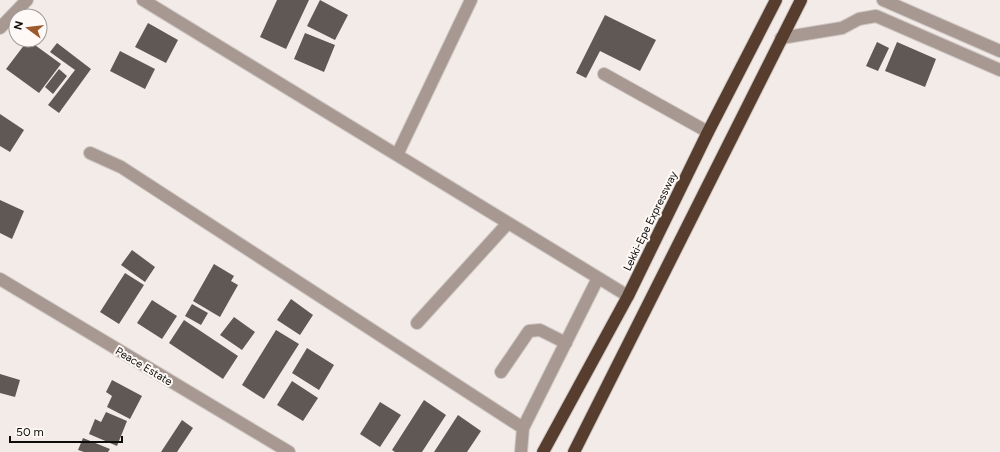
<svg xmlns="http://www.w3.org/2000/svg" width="1000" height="452" viewBox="0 0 1000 452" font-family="Figtree,sans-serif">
	<rect width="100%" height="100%" fill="#f3ebe7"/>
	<path fill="#5f5854" d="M277,0H309L286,49L260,37Z
		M320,0L348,15L335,40L307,26Z
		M605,15L656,40L640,71L600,51L586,78L576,73Z
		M148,23L178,40L166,63L135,47Z
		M305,33L335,45L324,72L294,59Z
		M28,40L61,64L39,93L6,69Z
		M877,42L889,48L878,71L866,66Z
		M897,42L936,59L925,87L885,71Z
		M57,43L91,69L59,113L48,105L75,70L50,52Z
		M120,51L155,69L145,89L110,71Z
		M59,69L67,76L53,94L45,87Z
		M0,114L24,130L10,152L0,146Z
		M0,200L24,211L12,239L0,233Z
		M132,250L155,267L145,282L121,265Z
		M214,264L234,276L231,281L238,285L220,317L193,301Z
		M125,273L144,285L119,324L100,312Z
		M291,299L313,315L300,335L277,320Z
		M152,300L177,316L162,339L137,323Z
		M192,304L208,313L201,325L185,316Z
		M234,317L255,332L242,350L220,335Z
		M184,320L238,356L223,379L169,343Z
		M276,330L299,344L264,399L242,385Z
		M307,348L334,365L319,390L292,373Z
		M0,374L20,380L15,397L0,393Z
		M112,380L142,396L130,419L107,407L112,396L106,392Z
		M292,381L318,398L303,421L277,405Z
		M424,400L446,415L422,452H395L392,450Z
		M380,402L401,415L380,447L360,434Z
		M106,412L127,421L117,446L89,434L95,419L101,422Z
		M458,415L481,431L467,452H434Z
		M182,420L193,428L177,452H161Z
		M83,438L110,449L108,452H84L78,450Z"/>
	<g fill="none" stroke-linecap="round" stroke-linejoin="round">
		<g stroke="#cec7c4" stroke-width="14">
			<path id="minor" d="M143,0L628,296
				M883,0L1000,51
				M0,28L27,0
				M781,38L842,28L859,19L876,16L1000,70
				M604,74L708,132
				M90,153L121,167L523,428L521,452
				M397,155L471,0
				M0,279L289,452
				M417,323L508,223
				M501,372L529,331L540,330L566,343
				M523,428L598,278"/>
		</g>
		<g stroke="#cec7c4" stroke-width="14">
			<path id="highway" d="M543,452L628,296L708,132L776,0
				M574,452L801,0"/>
		</g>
		<use href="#minor" stroke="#a79991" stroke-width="12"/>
		<use href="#highway" stroke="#573d2d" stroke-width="12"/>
	</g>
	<g text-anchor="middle" stroke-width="4" stroke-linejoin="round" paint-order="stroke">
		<g font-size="11" fill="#0e0c0a" stroke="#fef9f6">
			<text transform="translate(650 221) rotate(-64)" y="4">Lekki-Epe Expressway</text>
			<text transform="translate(144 366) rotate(31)" y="4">Peace Estate</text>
		</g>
	</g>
	<g transform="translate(28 28) rotate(285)"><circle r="19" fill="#fef9f6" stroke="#9e9a98"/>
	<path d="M0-3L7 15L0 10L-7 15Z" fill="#9d592b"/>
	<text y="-6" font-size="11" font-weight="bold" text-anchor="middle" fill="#0e0c0a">N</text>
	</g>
	<path d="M10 436v6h112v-6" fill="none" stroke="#0e0c0a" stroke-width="2"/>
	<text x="16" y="436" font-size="12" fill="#0e0c0a" stroke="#fef9f6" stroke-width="3" paint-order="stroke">50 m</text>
</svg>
